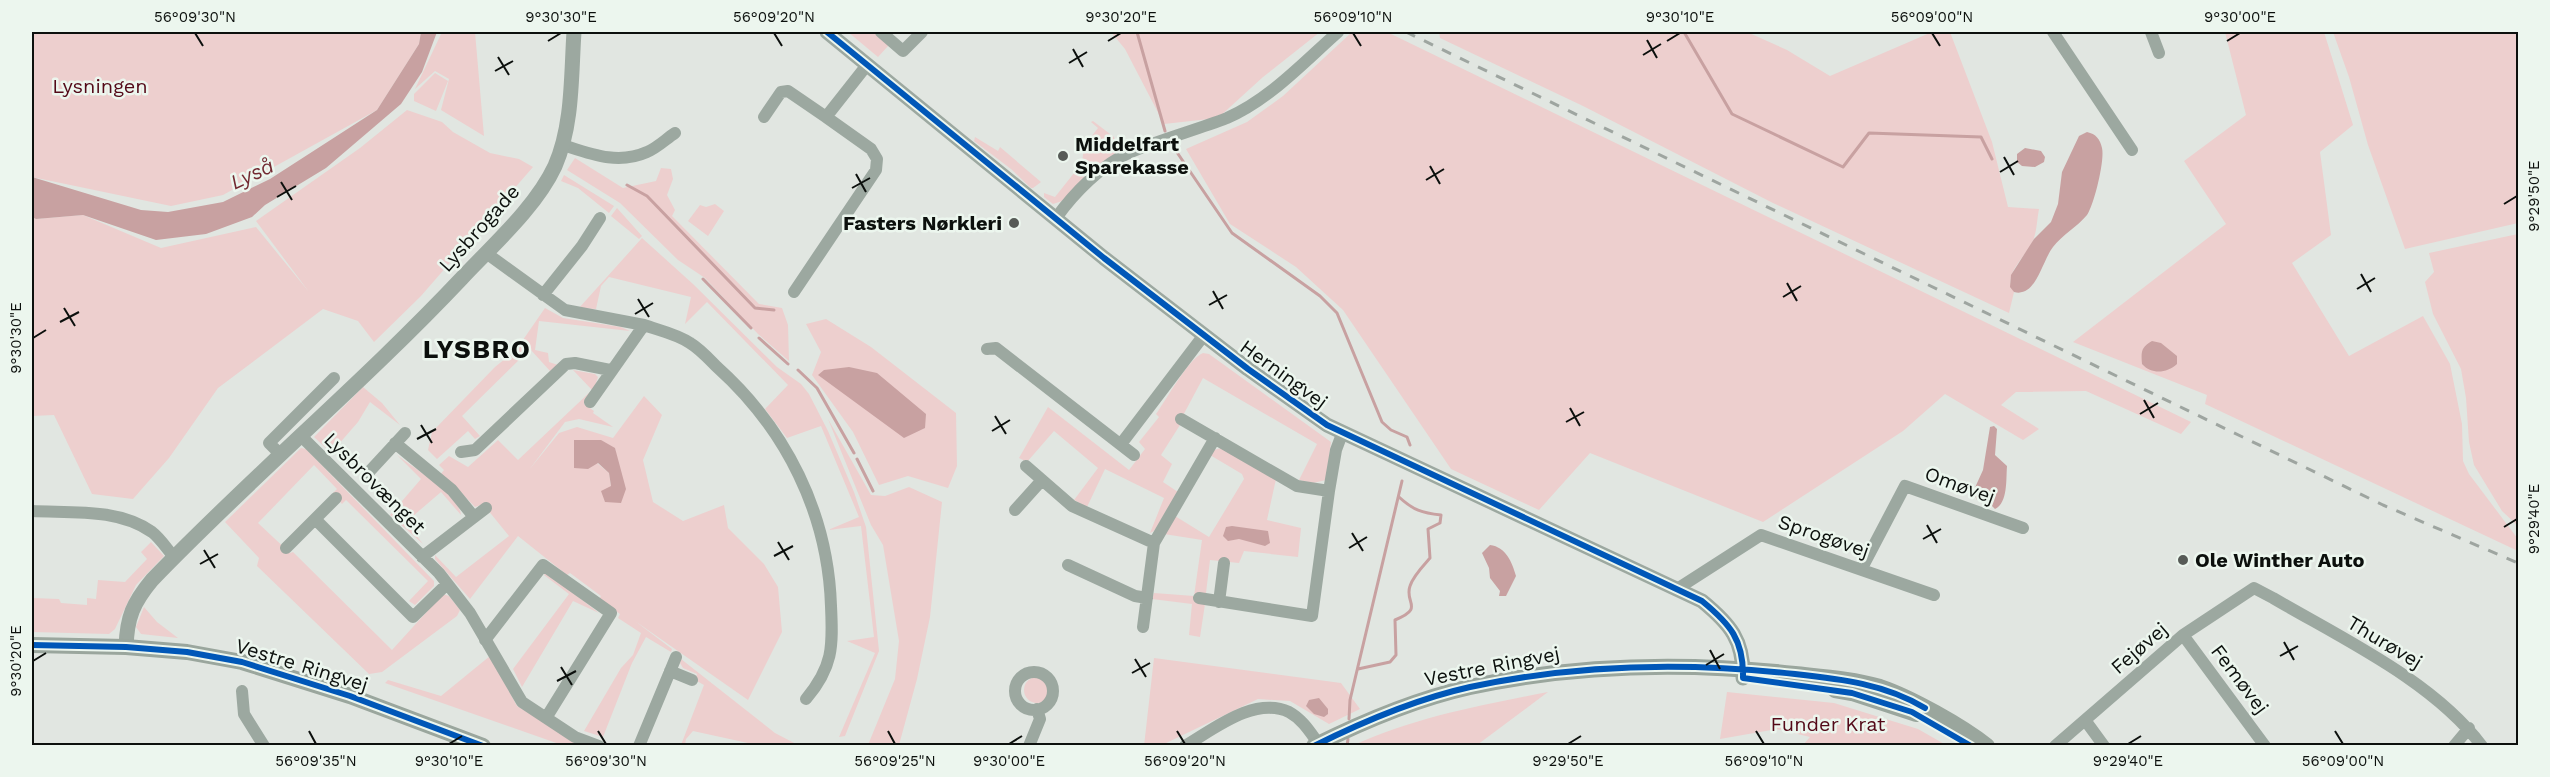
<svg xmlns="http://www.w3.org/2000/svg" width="2550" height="777" viewBox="0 0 2550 777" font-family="'Work Sans',sans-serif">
	<rect width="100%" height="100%" fill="#e1e6e1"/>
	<path fill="#edcfce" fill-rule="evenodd" d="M32,32H421L419,44L377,110L223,195L171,206L32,177Z
		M442,32H475L484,136L441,110L449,79L435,71L415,89Z
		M848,32H873L889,45L878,57Z
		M1111,32H1320L1263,77L1218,118L1164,124L1125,49Z
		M1352,32H1387L2191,422L2181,434L2086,391L2016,392L2001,405L2039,429L2023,440L1945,394L1903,431L1763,522L1590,453L1539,510L1451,469L1343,310L1296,267L1230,224L1186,149L1247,122L1283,96Z
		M1439,32H1747L1787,50L1830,76L1932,32H1950L1992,142L2008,207L2039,209C2037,219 2037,229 2034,238C2029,255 2001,273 2014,292L2009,313L1773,203L1583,106L1440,38Z
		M2225,32H2324L2353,125L2320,152L2331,235L2292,263L2349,356L2423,316L2450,364L2462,424L2463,461L2469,474L2518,539V551L2205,404L2207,395L2073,342L2226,224L2184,161L2246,115Z
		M2333,32H2518V223L2405,249L2368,145L2349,77Z
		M435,73L448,81L436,111L414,101V94Z
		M407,110L442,122L453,132L490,153L519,159L533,167L421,296L374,342L358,321L323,309L218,388L169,458L133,499L92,494L54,415L32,416V217L36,219L83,215L161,248L256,227L309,292L256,221L360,148Z
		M1093,121L1114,137L1118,148L1114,155L1062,201L1053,204L1044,197V193L1055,197L1082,163L1084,146L1098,128L1091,122Z
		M975,137L998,151L1000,147L1041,182L1033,188H1031L1011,169L974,141Z
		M575,158L623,188L656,181L661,168L671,169L673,179L667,195L675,210L672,216L759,304L782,308L788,325L789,361L758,334L705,278L678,260L620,203L567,170Z
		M564,175L614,206L609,213L578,188L561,181Z
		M715,204L724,211L708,236L688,221L700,205L706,207Z
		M617,208L642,236L639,239L611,216Z
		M2518,234V526L2502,511L2474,465L2469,442L2466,398L2461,369L2433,314L2425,282L2434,272L2429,253Z
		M642,238L693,284L777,367L801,384L809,394L828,431L854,492L866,527L879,651L845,736L839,737L875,653L847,641L874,637L861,526L828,530L859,517L821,426L787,438L765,409L788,385L707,302L685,324L691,297L609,277L601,286L596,309L579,308Z
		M545,308L563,318L621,327L630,331L539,321L535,350L548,353L549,362L558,365L550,371L530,349L462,416L480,436L475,439L468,431L437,459L428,450L432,432L495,367L516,350Z
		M826,319L871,347L956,413L957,466L948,488L908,476L879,485L853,432L812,375L821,352L806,324Z
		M1203,353L1209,354L1331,442L1326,480L1313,483L1299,480L1317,444L1203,378L1179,423L1180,425L1161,455L1172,464L1163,482L1178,492L1154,531L1150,533L1164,498L1105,469L1087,507L1074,500L1098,468L1054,431L1027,462L1019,458L1048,407L1129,470L1145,449L1139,442L1159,417L1156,414C1167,399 1188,359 1203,353Z
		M573,370L595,374L598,377L595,386L584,404L594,411L593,413L613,427L579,419L565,422L529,470L559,433L577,427L613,438L644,396L662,415L643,460L653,502L683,521L724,505L728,528L764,564L778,587L782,632L748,700L635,621L672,649L671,652L646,637L632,663L603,737L584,731L621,668L633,655L641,633L618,618L620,614L599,599L601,596L570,573L567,575L518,536L470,599L435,559V555L456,577L509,536L483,504L475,507L454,485L440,475L444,470L439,465L449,456L468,467L498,440L518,460L592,390ZM615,448L621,503L611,486L609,473L597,463Z
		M363,387L382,403L400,425L370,402L358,422L331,453L314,437Z
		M828,419L871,495L885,496L909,487L942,502L930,617L917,679L899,745H868L895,679L899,641L883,545L871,525Z
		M301,448L306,449L434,581V586L415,605L409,601L428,581L346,500L342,504L333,493L337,489L314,465L258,523L290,553L293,552L392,650L443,594L449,596L460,610L457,616L382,672L369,674L257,566L259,558L225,522Z
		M1221,448L1276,479L1267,520L1301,528L1298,557L1244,551L1239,563L1210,560L1206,593H1199L1205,604L1200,637L1189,635L1192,604L1152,599L1154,593L1194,596L1202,540L1164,534L1175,516L1209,537L1244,479L1242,474L1210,455L1214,450Z
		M397,455C413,468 459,494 461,515L441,492L406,522L423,544L390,515L421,479Z
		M151,542L164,556L136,585L115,629L109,634L32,632V598L59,599L61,603L87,605V598L96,599L98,580L125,582L147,559L141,552Z
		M546,572L599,613L573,601L522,687L513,669L569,594L544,575Z
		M144,607L157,622L178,638L141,634L136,627Z
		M490,656L517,706L585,745H562L385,683L388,680L441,696Z
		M1154,658L1341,683L1360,709L1329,724L1290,701L1258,699L1162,745L1144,746Z
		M681,659L775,733L798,745H757L693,731L686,739L685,745H681L704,685L695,680L697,674L683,668L680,663Z
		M1024 690a13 13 0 1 1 26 0a13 13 0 1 1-26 0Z
		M1548,692L1477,745H1354C1416,717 1482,705 1548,692Z
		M1727,692L1834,703L1918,729L1946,745H1803L1810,737L1777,729L1720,739Z"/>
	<path fill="#c8a1a1" d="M421,32H437L422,72L401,104L326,168L265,205L252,217L206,234L156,240L83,215L36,219L32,217V177L141,210L168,212L223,202L270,179L377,110L419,44Z
		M2087,132C2096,134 2100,139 2102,148C2105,160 2094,205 2087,215C2077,227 2062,235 2053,247C2042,261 2036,298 2014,292L2010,287L2011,275L2034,239L2051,222L2058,204L2062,172L2079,136Z
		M2025,148L2041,151L2045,157L2044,162L2035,167L2022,166L2017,162V154Z
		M2152,341L2161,343L2177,356V364C2167,373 2152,375 2142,364C2141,352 2141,347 2152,341Z
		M849,367L877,373L926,414L925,428L904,438L818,375L824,370Z
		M1994,426L1997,429L1995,455L2007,466C2006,479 2008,503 1995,509L1987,501L1977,500L1973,492L1983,470L1990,427Z
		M574,440H601L615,448L626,489L621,503L605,502L601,491L611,486L609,473L598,463L588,469L574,468Z
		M1232,526L1268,531L1270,543L1265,546L1239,539L1228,541L1223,536L1226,527Z
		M1490,545C1506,547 1512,562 1516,576L1506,596H1499L1500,591L1490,578L1489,568L1482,553Z
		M1319,698L1328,709V714L1324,717L1314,714L1306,706L1309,700Z"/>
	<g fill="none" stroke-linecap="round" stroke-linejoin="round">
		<path stroke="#c8a1a1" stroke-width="3" d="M1137,32L1165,131
			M1684,32L1732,114L1843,167L1869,133L1981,137L1992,159
			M1174,148L1232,233L1320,296L1337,313L1382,422L1391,430L1407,437L1410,445
			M627,185L647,196L755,308L774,310
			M703,279L751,328
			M759,338L788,364
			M798,370L817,388L854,453
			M857,459L873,491
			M1358,669L1390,662L1396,655L1395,620C1425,608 1404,603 1410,586C1413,576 1423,566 1430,558L1428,529L1440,523L1441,515C1422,513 1413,510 1399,497
			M1349,719L1350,700L1402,481
			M1347,746L1348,739
			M1840,746L1841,745"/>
		<path stroke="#9ca8a0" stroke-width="12" d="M881,32L903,51L922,32
			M2053,32L2132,150
			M2151,32L2159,53
			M764,117L781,92L788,91L826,117L867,65
			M563,145C591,154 618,165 647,152C657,148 666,139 675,133
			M1056,218C1074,193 1102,164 1131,152C1162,139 1196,130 1227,118C1269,100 1304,62 1338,32
			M486,253L565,310L644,325L590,402
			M794,292L876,170L877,159L871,149L826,117
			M543,295L582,246L600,218
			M644,325C658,330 677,334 690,343C700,349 709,359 717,367C786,429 828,513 831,606C833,647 833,667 806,699
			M987,349L996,348L1134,455
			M1181,419L1297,486L1329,491
			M301,436L439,573L470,613L522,702L575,737L599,746
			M395,443L452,490L474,517
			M1121,444L1204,335
			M461,452L475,450L566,364L575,363L610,370
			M281,455L269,443L334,378
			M1026,466L1072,506L1154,543
			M368,473L405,433
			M1015,510L1042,480
			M32,511C71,513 118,508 152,532C160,538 167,549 174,557
			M315,519L413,617L447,584
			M286,548L336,498
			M422,557L486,508
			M1068,565L1135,596L1147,598
			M1862,568L1905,486L2023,528
			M1677,589L1761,535L1934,595
			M1199,598L1312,616L1329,491L1336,450L1342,434
			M1219,602L1224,563
			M1143,627L1154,543L1215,438
			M2183,635L2265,746
			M485,640L543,565L611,613L546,718
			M670,671L692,680
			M1015 691a19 19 0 1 1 38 0a19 19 0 1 1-38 0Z
			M242,691L244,714L264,746
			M2085,720L2104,746
			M639,746L676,657
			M1029,746L1040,719L1037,709
			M1185,746C1214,729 1254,696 1289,712C1302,719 1310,732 1318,743
			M2055,746L2183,635L2254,588L2273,598C2343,639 2433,681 2482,746
			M2454,746L2469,728"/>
		<path stroke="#9ca8a0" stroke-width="15" d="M827,32L1104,258L1248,369L1327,425L1702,601C1730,624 1744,640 1743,678
			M126,647C127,617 133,603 152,580C252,476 363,383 462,278C493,245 536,207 555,166C573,125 571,76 574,32"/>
		<path stroke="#9aa69d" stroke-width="16" d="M32,645L126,647L187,652L242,662L350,696L483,746
			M1835,690L1852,693L1916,714
			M1314,746C1364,721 1416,699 1470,687C1576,664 1688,662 1795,674C1823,677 1853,679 1880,687C1910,697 1962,726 1987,746"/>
		<path stroke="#9ea5a0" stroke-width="3" stroke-dasharray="10 10" stroke-linecap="butt" d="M1406,32L2383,505L2518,563"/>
		<g stroke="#ecf6ee" stroke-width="10">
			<path id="cycleway" d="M827,32L1104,258L1248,369L1327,425L1702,601C1730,624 1744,640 1743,678L1852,693L1912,712L1971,746
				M32,645L126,647L187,652L242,662L350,696L483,746
				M1314,746C1364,721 1416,699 1470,687C1577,664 1688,662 1795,674C1841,679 1885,684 1925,708"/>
		</g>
		<use href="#cycleway" stroke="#0057b8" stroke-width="6"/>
	</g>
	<path fill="none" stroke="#0c100d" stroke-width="2" d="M195,33L203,46M774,33L782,46M1353,33L1361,46M1932,33L1940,46M1647,40L1657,58M548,41L561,33M1108,41L1121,33M1667,41L1680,33M2227,41L2240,33M1073,49L1083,67M1643,55L1661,44M498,57L509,75M1069,63L1087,52M495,71L513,61M2004,157L2014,175M1430,166L1440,184M2000,172L2018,161M856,174L866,192M1426,180L1444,169M281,182L292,200M852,188L870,178M277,197L296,186M2504,204L2517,196M2361,274L2371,292M1787,283L1797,301M2357,289L2375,278M1213,291L1223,309M1783,297L1801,286M638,299L649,317M1209,305L1227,295M64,308L75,326M635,314L653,303M60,322L79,312M33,338L46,330M2144,400L2154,418M1570,408L1580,426M2140,414L2158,403M995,416L1006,434M1566,422L1584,412M421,425L432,443M992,431L1010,420M417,439L436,429M1927,525L1937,543M2504,527L2517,519M1352,533L1363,551M1923,539L1941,529M778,542L789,560M1349,548L1367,537M204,550L215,568M774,556L793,546M200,564L218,554M2284,642L2294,660M1710,650L1720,669M2280,656L2298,646M1135,659L1146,677M33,661L46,653M1706,665L1724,654M561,667L572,685M1132,673L1150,663M557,681L576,671M309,731L316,744M598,731L606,744M888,731L895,744M1177,731L1185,744M1756,731L1764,744M2335,731L2343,744M449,744L462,736M1009,744L1022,736M1568,744L1581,736M2128,744L2141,736"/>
	<g fill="#575b57" stroke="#ecf6ee" stroke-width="2">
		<circle cx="1063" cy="156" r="6"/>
		<circle cx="1014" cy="223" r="6"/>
		<circle cx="2183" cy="560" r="6"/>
	</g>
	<g text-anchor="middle" stroke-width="5" stroke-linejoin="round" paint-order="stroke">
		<g font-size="20" fill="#530918" stroke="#ecf6ee">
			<text x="100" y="93">Lysningen</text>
			<text x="1828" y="731">Funder Krat</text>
		</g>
		<g font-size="20" font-weight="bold" fill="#0c100d" stroke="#ecf6ee" text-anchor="start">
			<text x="1075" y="151">Middelfart<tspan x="1075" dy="23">Sparekasse</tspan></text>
			<text x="1002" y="230" text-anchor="end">Fasters Nørkleri</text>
			<text x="2195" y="567">Ole Winther Auto</text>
		</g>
		<g font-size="20" fill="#0c100d" stroke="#ecf6ee">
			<text transform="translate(479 228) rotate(-48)" y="7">Lysbrogade</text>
			<text transform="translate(1284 374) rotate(36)" y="7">Herningvej</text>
			<text transform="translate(375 483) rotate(45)" y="7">Lysbrovænget</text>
			<text transform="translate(1960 485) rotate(20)" y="7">Omøvej</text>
			<text transform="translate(1824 536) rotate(19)" y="7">Sprogøvej</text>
			<text transform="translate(2385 642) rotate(31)" y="7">Thurøvej</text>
			<text transform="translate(2139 648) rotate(-41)" y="7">Fejøvej</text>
			<text transform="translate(302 665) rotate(17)" y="7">Vestre Ringvej</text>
			<text transform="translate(1492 666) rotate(-11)" y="7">Vestre Ringvej</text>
			<text transform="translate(2240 679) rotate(53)" y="7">Femøvej</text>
		</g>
		<g font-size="21" font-style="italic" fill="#732a32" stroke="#ecf6ee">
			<text transform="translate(252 174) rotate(-25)" y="7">Lyså</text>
		</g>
		<g font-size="26" font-weight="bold" letter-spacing="1.5" fill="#0c100d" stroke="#ecf6ee">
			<text x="477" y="358">LYSBRO</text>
		</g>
	</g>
	<rect width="2550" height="777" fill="none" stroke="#ecf6ee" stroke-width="66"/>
	<rect x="33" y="33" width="2484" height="711" fill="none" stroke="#0c100d" stroke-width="2"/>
	<g font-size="15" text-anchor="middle" fill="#0c100d">
		<text x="195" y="22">56°09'30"N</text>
		<text x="561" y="22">9°30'30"E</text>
		<text x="774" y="22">56°09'20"N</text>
		<text x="1121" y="22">9°30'20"E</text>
		<text x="1353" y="22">56°09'10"N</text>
		<text x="1680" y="22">9°30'10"E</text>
		<text x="1932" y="22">56°09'00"N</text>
		<text x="2240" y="22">9°30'00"E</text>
		<text transform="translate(2534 196) rotate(-90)" y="5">9°29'50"E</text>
		<text transform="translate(16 338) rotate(-90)" y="5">9°30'30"E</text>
		<text transform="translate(2534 519) rotate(-90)" y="5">9°29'40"E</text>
		<text transform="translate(16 661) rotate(-90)" y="5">9°30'20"E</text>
		<text x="316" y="766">56°09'35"N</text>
		<text x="449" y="766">9°30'10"E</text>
		<text x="606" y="766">56°09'30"N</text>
		<text x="895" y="766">56°09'25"N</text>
		<text x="1009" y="766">9°30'00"E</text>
		<text x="1185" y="766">56°09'20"N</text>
		<text x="1568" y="766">9°29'50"E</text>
		<text x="1764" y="766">56°09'10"N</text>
		<text x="2128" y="766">9°29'40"E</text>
		<text x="2343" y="766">56°09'00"N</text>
	</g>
</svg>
